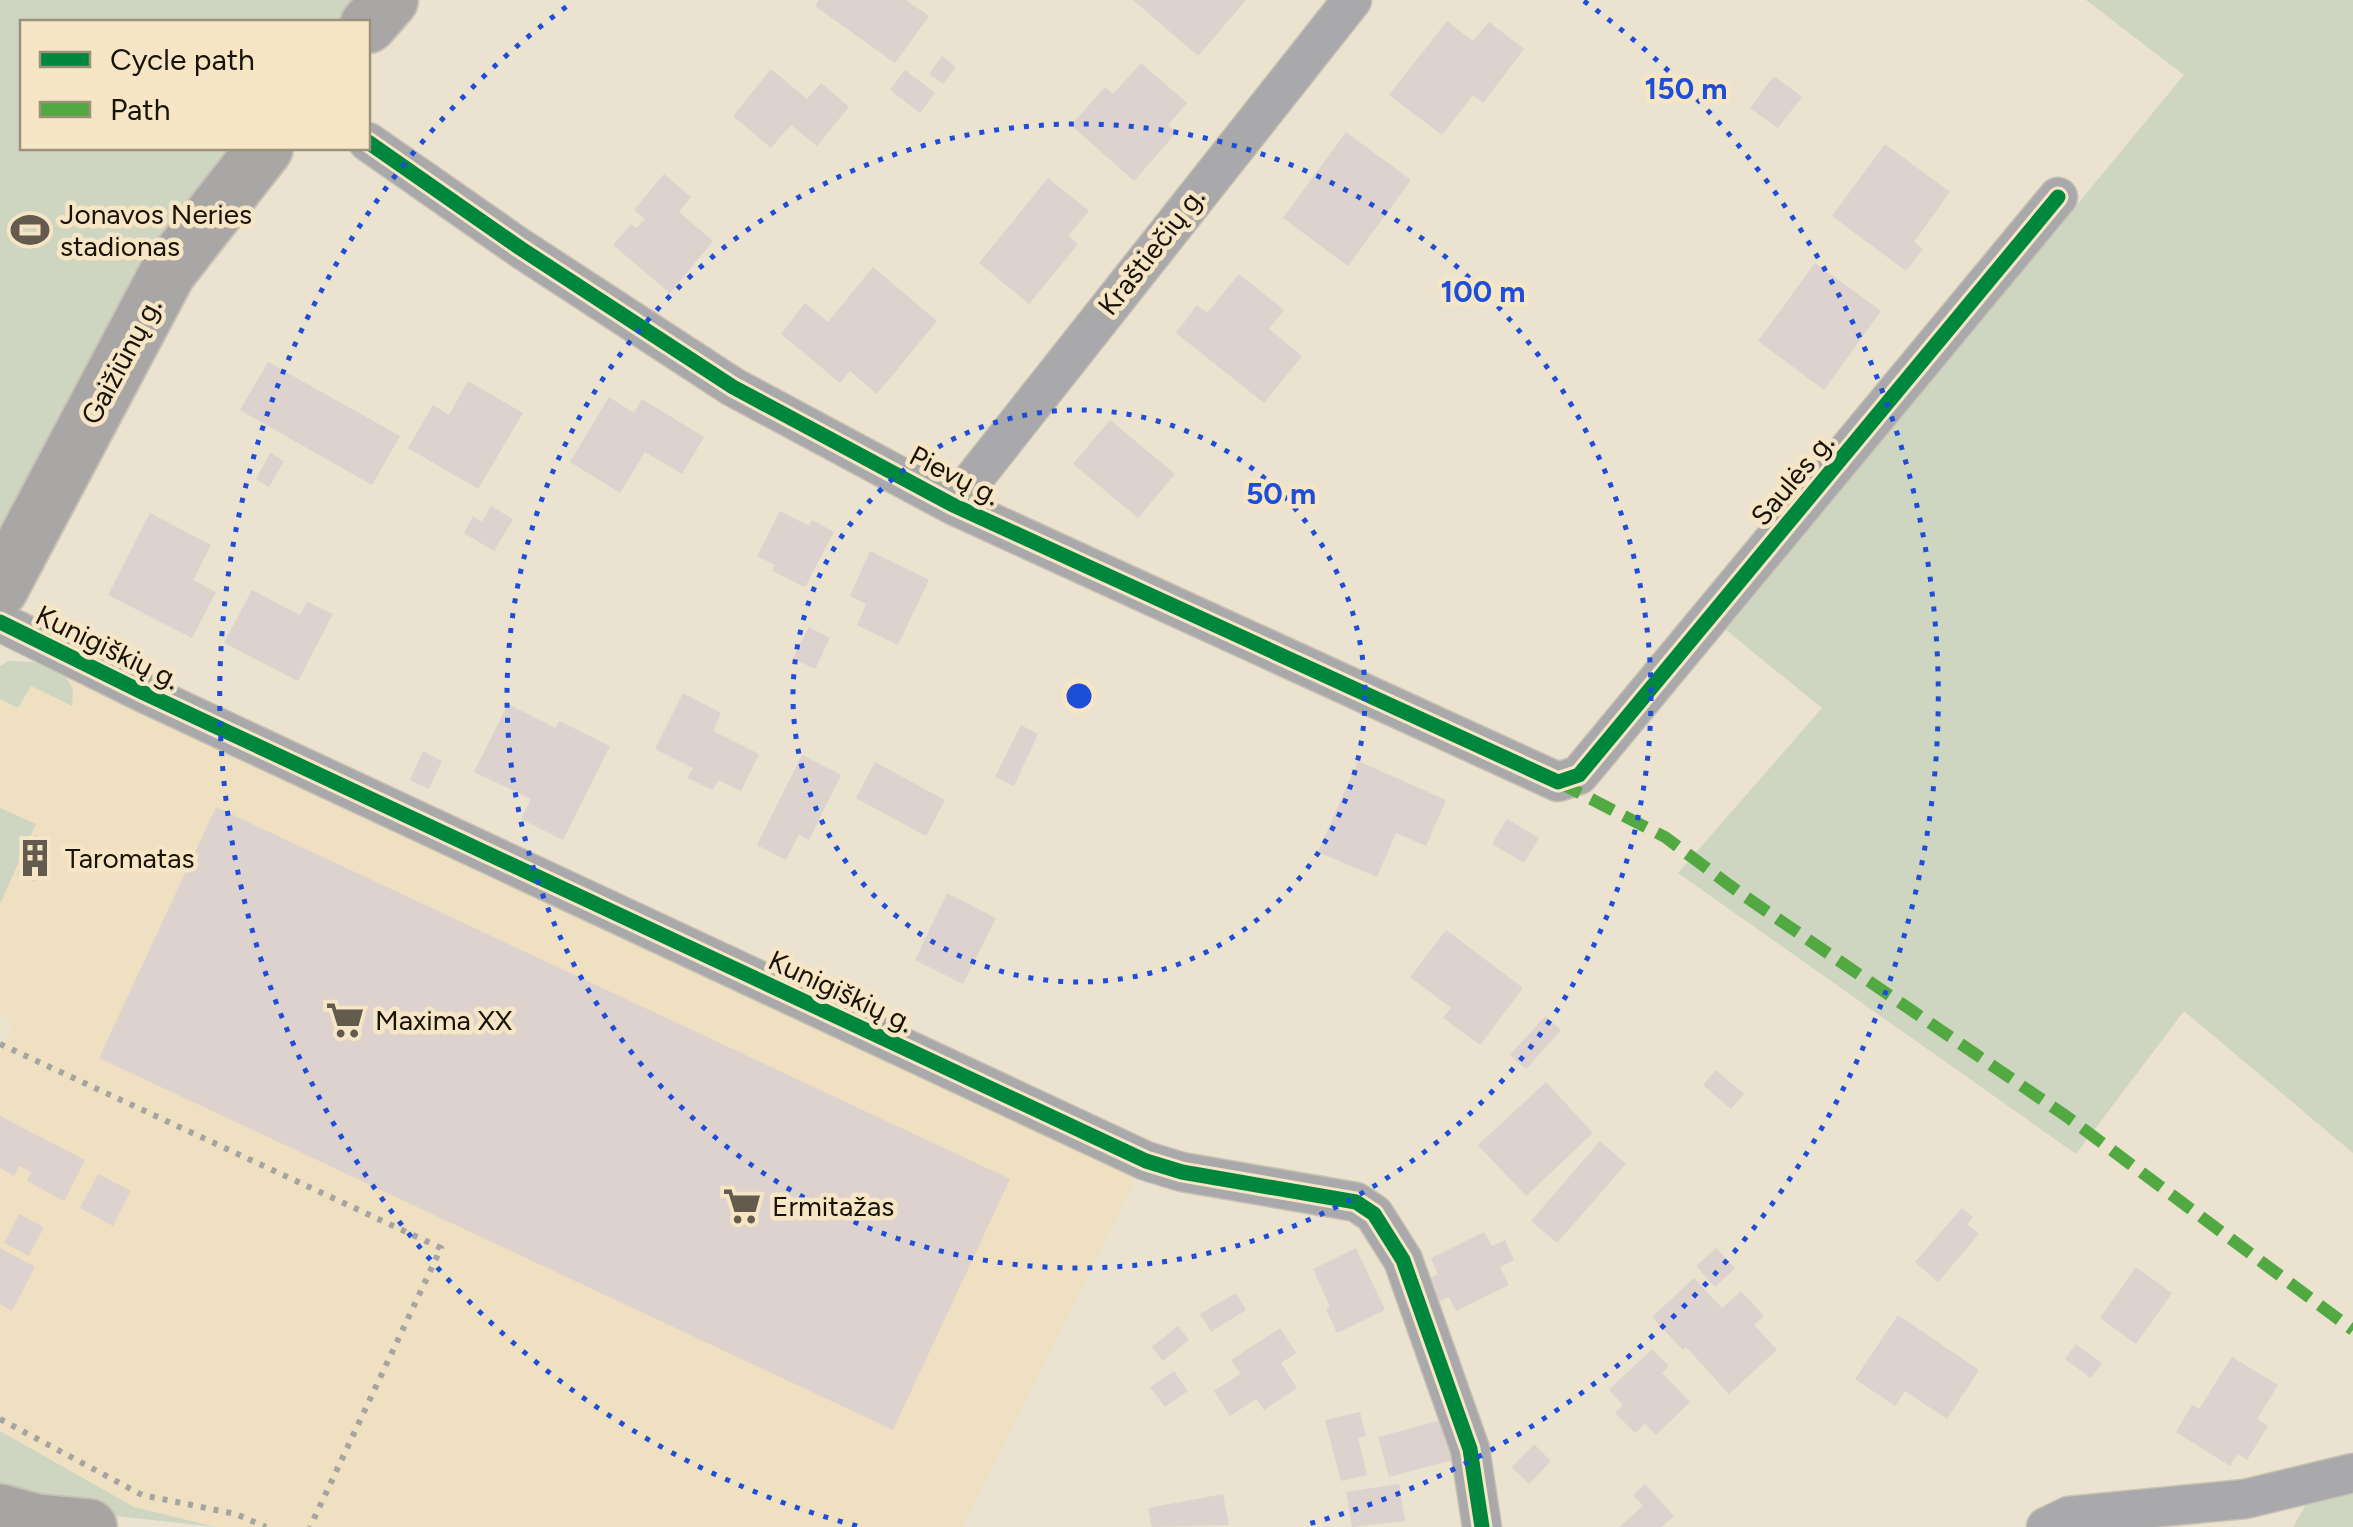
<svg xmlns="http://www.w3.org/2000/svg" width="2353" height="1527" viewBox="0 0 2353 1527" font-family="Figtree,sans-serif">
	<rect width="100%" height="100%" fill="#ebe2d0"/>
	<path fill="#efe0c2" d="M62,671L1152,1145L962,1527H217L134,1507L0,1431V1054L10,1034L11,1019L0,1014V904L35,824L0,808V700L18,708L30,686Z"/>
	<path fill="#ced5c0" d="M0,0H361L341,22H22V148H234L0,544Z
		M2086,0H2353V1153L2184,1011L2076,1154L1678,873L1822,708L1726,630L2184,75Z
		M9,661L33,662L62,671L73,689L72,706L31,686L18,708L0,699V666Z
		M0,808L36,824L0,904Z
		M0,1431L134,1507L216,1527L6,1504L0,1501Z
		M2353,1483V1527H2293L2312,1494Z"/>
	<path fill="#ddd2cd" d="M819,0H906L929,16L895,63L815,6Z
		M1133,0H1246L1198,56Z
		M1447,21L1473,41L1489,22L1524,49L1483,103L1473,95L1442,135L1389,95Z
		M942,56L956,67L943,84L929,74Z
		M1141,63L1187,103L1168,125L1177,132L1134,181L1071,125L1105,87L1113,94Z
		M771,69L807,99L821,83L849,107L817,146L791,125L771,148L733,116Z
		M905,70L935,93L920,113L890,90Z
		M1774,76L1802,97L1778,128L1750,108Z
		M1346,132L1411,180L1348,266L1283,218Z
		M1885,144L1950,192L1914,242L1923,249L1906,271L1832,216Z
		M664,174L691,197L679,212L713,241L670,293L613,245L631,224L637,228L645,219L634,210Z
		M1048,178L1089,211L1068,236L1078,244L1029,304L979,263Z
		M1815,263L1881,311L1824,390L1758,341Z
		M873,267L937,321L877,394L850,371L840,383L781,334L805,303L828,322Z
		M1239,274L1284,310L1269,329L1302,356L1264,403L1176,333L1197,305L1207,313Z
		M268,362L400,436L372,485L240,410Z
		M468,381L523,413L478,489L408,448L433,405L449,415Z
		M609,397L634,413L642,399L704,437L682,474L645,452L620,493L570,462Z
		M1110,420L1175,474L1138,518L1073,464Z
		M270,453L284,461L269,487L256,479Z
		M491,506L513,519L494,551L464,533L473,516L482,522Z
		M780,511L809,526L812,520L834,532L805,587L772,571L775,565L757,556Z
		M150,513L211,545L193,580L216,592L192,638L108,595Z
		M870,551L929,580L898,645L857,625L866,604L850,596Z
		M252,590L300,615L307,602L333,614L298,681L224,643Z
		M809,627L830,638L815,669L793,658Z
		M683,693L721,713L713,731L759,754L741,791L718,780L713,790L687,778L693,768L655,749Z
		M508,704L555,728L559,721L610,746L563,840L521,819L531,799L474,772Z
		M1021,725L1038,734L1014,786L995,777Z
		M423,751L442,761L429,789L410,780Z
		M802,755L841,775L809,840L799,834L786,860L757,845Z
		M1358,761L1446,800L1426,846L1396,833L1377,877L1318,852Z
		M875,762L945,800L926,836L856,798Z
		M216,807L1010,1179L893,1430L99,1058Z
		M1507,819L1539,838L1524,863L1492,844Z
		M34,834L52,843L35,882L17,874Z
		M947,893L996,918L963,984L915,960Z
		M1446,930L1523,988L1480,1045L1443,1018L1451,1008L1410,977Z
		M1545,1016L1561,1030L1526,1069L1510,1055Z
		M1716,1070L1744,1094L1731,1109L1703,1085Z
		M1546,1082L1593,1133L1526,1196L1478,1145Z
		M0,1116L85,1160L64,1201L27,1181L31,1172L19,1166L14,1176L0,1168Z
		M1600,1141L1626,1164L1557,1243L1531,1221Z
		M98,1174L131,1191L113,1226L80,1208Z
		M1962,1208L1973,1217L1967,1224L1979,1234L1938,1282L1915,1262Z
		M19,1214L44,1227L29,1256L4,1243Z
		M1484,1232L1492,1246L1505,1240L1514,1260L1500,1267L1509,1285L1456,1311L1449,1297L1439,1302L1428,1279L1438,1274L1431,1258Z
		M0,1248L35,1267L12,1311L0,1304Z
		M1356,1248L1385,1310L1337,1333L1326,1309L1330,1307L1313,1269Z
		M1716,1248L1735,1268L1715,1287L1696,1266Z
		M2136,1267L2172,1293L2136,1344L2100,1318Z
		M1694,1278L1722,1308L1741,1291L1764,1316L1754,1325L1777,1350L1729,1394L1686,1347L1683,1350L1652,1317Z
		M1236,1293L1246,1310L1211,1332L1200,1314Z
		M1898,1315L1979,1370L1947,1419L1905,1391L1895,1406L1855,1379Z
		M1178,1326L1189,1340L1163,1361L1152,1347Z
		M1280,1328L1296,1353L1281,1363L1297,1388L1264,1410L1256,1399L1230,1416L1214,1391L1240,1374L1231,1360Z
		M2076,1344L2102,1363L2091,1378L2065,1359Z
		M1652,1349L1669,1366L1662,1373L1690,1402L1656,1435L1645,1424L1635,1433L1615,1413L1623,1405L1609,1390Z
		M2232,1357L2278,1385L2257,1419L2268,1426L2247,1460L2238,1454L2230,1466L2176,1432L2192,1405L2199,1409Z
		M1174,1371L1188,1391L1165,1407L1150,1387Z
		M1360,1412L1366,1436L1358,1438L1367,1475L1341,1481L1325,1420Z
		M1445,1419L1456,1459L1389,1477L1378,1437Z
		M1534,1444L1551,1461L1529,1484L1512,1467Z
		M1399,1484L1405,1521L1352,1527L1346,1492Z
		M1645,1484L1674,1516L1661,1527H1619L1643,1506L1633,1495Z
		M1223,1494L1229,1525L1152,1527L1148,1508Z"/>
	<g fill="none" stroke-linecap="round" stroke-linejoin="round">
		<g stroke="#c7c0b3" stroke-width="41">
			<path id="street" d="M368,142L520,248L733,387L953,505L1558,782L1579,775L2058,197
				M953,505L1352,0
				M0,622L144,693L1146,1161L1182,1172L1356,1202L1374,1214L1403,1260L1470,1449L1482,1527
				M2046,1527L2069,1516L2245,1499L2353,1473"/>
		</g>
		<g stroke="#c7c0b3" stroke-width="59">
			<path id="secondary" d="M368,25L390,0
				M0,589L168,272L265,148"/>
		</g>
		<g stroke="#c7c0b3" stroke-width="59">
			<path id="highway" d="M0,1512L36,1522L89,1527"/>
		</g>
		<path stroke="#a6a4a1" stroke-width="6" stroke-dasharray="5 8" stroke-linecap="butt" d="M0,1044L441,1248L310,1527
			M0,1419L142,1495L236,1514L266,1527"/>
		<use href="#street" stroke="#a9a8aa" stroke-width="38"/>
		<use href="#secondary" stroke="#a9a6a6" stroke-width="55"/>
		<use href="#highway" stroke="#a7a4a1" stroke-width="55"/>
		<path stroke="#52a841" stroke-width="12" stroke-dasharray="25 12" stroke-linecap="butt" d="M1558,782L1665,837L1740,893L2066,1116L2353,1330"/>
		<g stroke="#f6e6c5" stroke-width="21">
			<path id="cycleway" d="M368,142L520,248L733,387L953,505L1558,782L1579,775L2058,197
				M0,622L144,693L1146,1161L1182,1172L1356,1202L1374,1214L1403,1260L1470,1449L1482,1527"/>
		</g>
		<use href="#cycleway" stroke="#00873e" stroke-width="15"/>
	</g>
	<g fill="none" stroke="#1d4ed8" stroke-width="5" stroke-dasharray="5 10">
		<circle cx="1079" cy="696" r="286"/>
		<circle cx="1079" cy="696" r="572"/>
		<path d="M857 1526A859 859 0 0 1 574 1M1584 1A859 859 0 0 1 1301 1526"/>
	</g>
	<defs>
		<g id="stadium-bare" transform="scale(3)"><path d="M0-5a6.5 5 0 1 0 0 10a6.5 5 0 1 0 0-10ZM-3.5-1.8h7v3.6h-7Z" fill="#625b4e" stroke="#f6e6c5" stroke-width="2.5" paint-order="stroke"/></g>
		<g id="building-bare" transform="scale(3)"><path d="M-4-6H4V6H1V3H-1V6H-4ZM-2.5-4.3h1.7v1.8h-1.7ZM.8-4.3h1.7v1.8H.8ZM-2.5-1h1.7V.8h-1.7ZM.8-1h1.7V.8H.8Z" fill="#625b4e" stroke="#f6e6c5" stroke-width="2.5" paint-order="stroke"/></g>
		<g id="supermarket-bare" transform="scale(3)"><path d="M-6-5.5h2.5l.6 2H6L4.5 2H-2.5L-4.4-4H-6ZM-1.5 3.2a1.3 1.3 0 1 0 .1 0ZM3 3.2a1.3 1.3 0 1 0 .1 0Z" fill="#625b4e" stroke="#f6e6c5" stroke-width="2.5" paint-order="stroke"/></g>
	</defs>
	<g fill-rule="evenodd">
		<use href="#stadium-bare" x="30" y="230"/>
		<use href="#building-bare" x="35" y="858"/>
		<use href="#supermarket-bare" x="345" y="1020"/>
		<use href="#supermarket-bare" x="742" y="1206"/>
	</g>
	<g text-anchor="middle" stroke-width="9" stroke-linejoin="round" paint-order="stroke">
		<g font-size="28" fill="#181308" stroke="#f6e6c5" text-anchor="start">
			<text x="60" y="224">Jonavos Neries<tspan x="60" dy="32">stadionas</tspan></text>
			<text x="65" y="868">Taromatas</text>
			<text x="375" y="1030">Maxima XX</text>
			<text x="772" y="1216">Ermitažas</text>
		</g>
		<g font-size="28" fill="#181308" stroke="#f6e6c5">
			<text transform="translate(1151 251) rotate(-52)" y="10">Kraštiečių g.</text>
			<text transform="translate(121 361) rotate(-62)" y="10">Gaižiūnų g.</text>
			<text transform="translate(955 475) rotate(27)" y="10">Pievų g.</text>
			<text transform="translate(1792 479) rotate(-50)" y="10">Saulės g.</text>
			<text transform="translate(108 647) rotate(26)" y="10">Kunigiškių g.</text>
			<text transform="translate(841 991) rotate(25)" y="10">Kunigiškių g.</text>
		</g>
	</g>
	<circle cx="1079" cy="696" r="15" fill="#1d4ed8" stroke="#f6e6c5" stroke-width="5"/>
	<g font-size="30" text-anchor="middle" font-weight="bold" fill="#1d4ed8" stroke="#f6e6c5" stroke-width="9" stroke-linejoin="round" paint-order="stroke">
		<text x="1686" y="99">150 m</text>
		<text x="1483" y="302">100 m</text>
		<text x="1281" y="504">50 m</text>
	</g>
	<rect x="20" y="20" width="350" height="130" fill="#f6e6c5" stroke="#9d9279" stroke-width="2.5"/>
	<rect x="40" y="52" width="50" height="15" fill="#00873e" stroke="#9d9279" stroke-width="2.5"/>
	<text x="110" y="70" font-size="30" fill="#181308">Cycle path</text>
	<rect x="40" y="102" width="50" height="15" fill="#52a841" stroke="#9d9279" stroke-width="2.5"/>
	<text x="110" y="120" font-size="30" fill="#181308">Path</text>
</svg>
